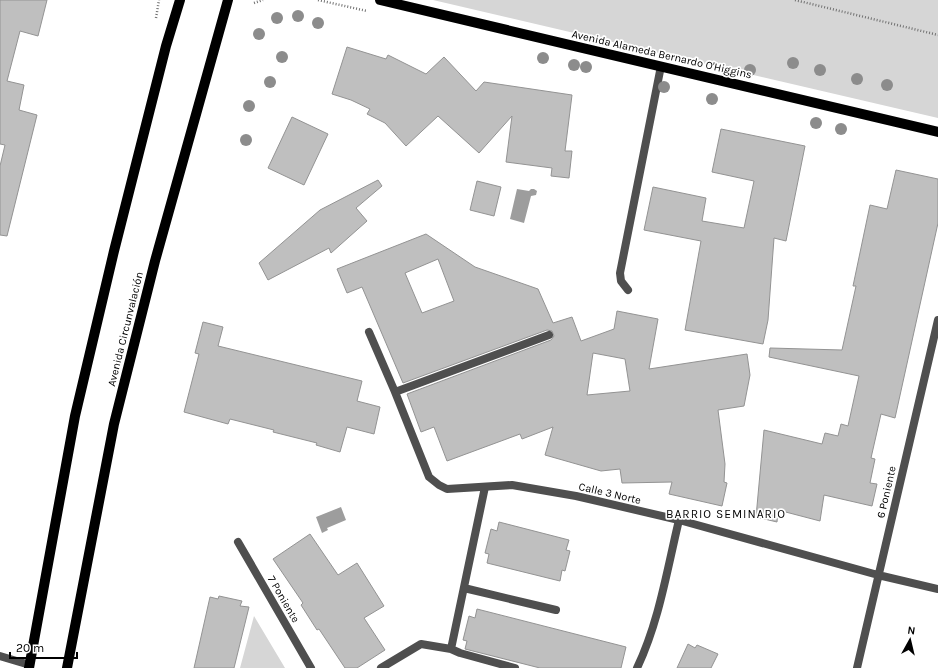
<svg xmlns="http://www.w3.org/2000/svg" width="938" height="668" viewBox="0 0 938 668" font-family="Karla,sans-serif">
	<rect width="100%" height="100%" fill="#fff"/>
	<path fill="#d6d6d6" d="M433,0H938V118L895,108Z
		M254,616L285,668H240Z"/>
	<path fill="#9d9d9d" d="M517,189L529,191L531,189H534L537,191L536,195L531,196L524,223L510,219Z
		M341,507L346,520L327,528L328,530L322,533L316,517Z"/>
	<path fill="#bfbfbf" stroke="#939393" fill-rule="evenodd" d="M0,0H47L38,36L20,31L7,81L24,85L19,110L37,115L7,236L0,235V166L5,145L0,144Z
		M347,47L386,59L388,55L426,74L444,57L476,91L484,82L572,95L565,151H572L569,178L551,176L552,168L506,162L512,116L479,153L438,116L406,146L385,123L367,114L370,109L351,100L332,94Z
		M292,117L328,134L304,185L268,168Z
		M721,129L805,146L786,241L774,238L768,320L763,344L685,330L701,241L644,230L653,187L706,198L702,221L744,228L754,181L712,172Z
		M896,170L938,179V223L895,418L881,414L871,458L875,459L870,483L877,484L872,506L824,495L820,521L778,510L777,522L756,517L764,430L822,444L825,433L838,436L841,424L848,426L859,376L769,357L770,348L842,350L856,286H853L870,205L887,209Z
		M378,180L382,186L356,208L367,221L331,253L329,248L268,280L259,263L320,210Z
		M477,181L501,187L494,216L470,210Z
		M426,234L475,267L538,289L553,323L572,317L581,341L614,329L617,311L658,319L649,369L747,354L750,375L744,406L718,410L725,464L724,482L727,483L722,506L669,494L672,482L622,483L620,469L601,471L545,455L553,427L522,439L520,434L447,461L434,427L421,432L407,394L551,340L554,336L552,331L547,330L403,383L362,287L347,293L337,269ZM438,259L454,301L422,313L405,273ZM593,353L625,359L630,391L587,395Z
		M203,322L223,327L218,346L362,381L357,401L380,407L374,434L347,427L340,452L316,445L317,443L273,432L274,430L230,419L228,424L184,412L199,354L195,353Z
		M499,522L569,540L566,550L570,551L565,571L562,570L560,581L487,563L489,554L485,553L491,529L497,531Z
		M310,534L338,575L357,563L384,606L364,618L385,650L357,668H345L319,629L317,630L301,605L303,603L273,559Z
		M219,596L242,601L240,606L249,607L234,668H194L210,597L218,599Z
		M477,609L626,647L621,668H540L465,649L467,641L463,640L469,616L475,618Z
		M688,644L695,648L697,645L718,654L711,668H677Z"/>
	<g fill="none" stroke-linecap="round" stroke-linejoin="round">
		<path stroke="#717171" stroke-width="2.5" stroke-dasharray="1 2" stroke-linecap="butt" d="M318,0L367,11
			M795,0L938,35
			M254,3L263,0
			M156,18L159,0"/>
		<path stroke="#4f4f4f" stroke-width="8" d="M628,290L621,281L620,273L661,66
			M464,588L556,610
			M451,649L485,487
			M381,668L421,644L451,649L460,653L515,668
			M637,668C659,622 667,570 679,520"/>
		<path stroke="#4f4f4f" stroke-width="8" d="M369,332L395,392L429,477L439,485L447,489L512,485L576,496L679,520L878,575L938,589
			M395,392L549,335
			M238,542L311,668
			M0,656L30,665
			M857,668L938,320"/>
		<path stroke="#000" stroke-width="10" d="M380,0L938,132
			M29,668L75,416L114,251L166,46L180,0
			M67,668L114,424L155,261L228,0"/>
	</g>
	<g fill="#8c8c8c">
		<circle cx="298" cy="16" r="6"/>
		<circle cx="277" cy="18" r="6"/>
		<circle cx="318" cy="23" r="6"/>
		<circle cx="259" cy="34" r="6"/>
		<circle cx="282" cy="57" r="6"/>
		<circle cx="543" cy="58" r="6"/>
		<circle cx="793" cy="63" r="6"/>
		<circle cx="574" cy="65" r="6"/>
		<circle cx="586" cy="67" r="6"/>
		<circle cx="750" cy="70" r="6"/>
		<circle cx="820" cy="70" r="6"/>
		<circle cx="857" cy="79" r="6"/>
		<circle cx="270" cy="82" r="6"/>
		<circle cx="887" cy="85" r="6"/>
		<circle cx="664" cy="87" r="6"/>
		<circle cx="712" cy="99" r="6"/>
		<circle cx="249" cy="106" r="6"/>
		<circle cx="816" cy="123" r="6"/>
		<circle cx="841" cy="129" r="6"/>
		<circle cx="246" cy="140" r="6"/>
	</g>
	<g text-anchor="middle" stroke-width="3.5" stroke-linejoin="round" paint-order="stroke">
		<g font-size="11" fill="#000" stroke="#fff">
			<text transform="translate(662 54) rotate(13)" y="4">Avenida Alameda Bernardo O'Higgins</text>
			<text transform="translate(125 329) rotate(-76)" y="4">Avenida Circunvalación</text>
			<text transform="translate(886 492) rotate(-77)" y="4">6 Poniente</text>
			<text transform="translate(610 493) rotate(13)" y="4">Calle 3 Norte</text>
			<text transform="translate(284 599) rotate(60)" y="4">7 Poniente</text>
		</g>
		<g font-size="12" letter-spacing="1" fill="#000" stroke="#fff">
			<text x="726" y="518">BARRIO SEMINARIO</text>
		</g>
	</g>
	<g transform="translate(910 640) rotate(8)" stroke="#ffffff" stroke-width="3" paint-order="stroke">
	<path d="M0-3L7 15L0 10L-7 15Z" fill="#000000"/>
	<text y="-6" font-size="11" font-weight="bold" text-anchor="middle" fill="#000000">N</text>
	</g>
	<path d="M10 652v6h67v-6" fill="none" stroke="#000000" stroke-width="2"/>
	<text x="16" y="652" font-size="12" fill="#000000" stroke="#ffffff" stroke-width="3" paint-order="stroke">20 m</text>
</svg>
